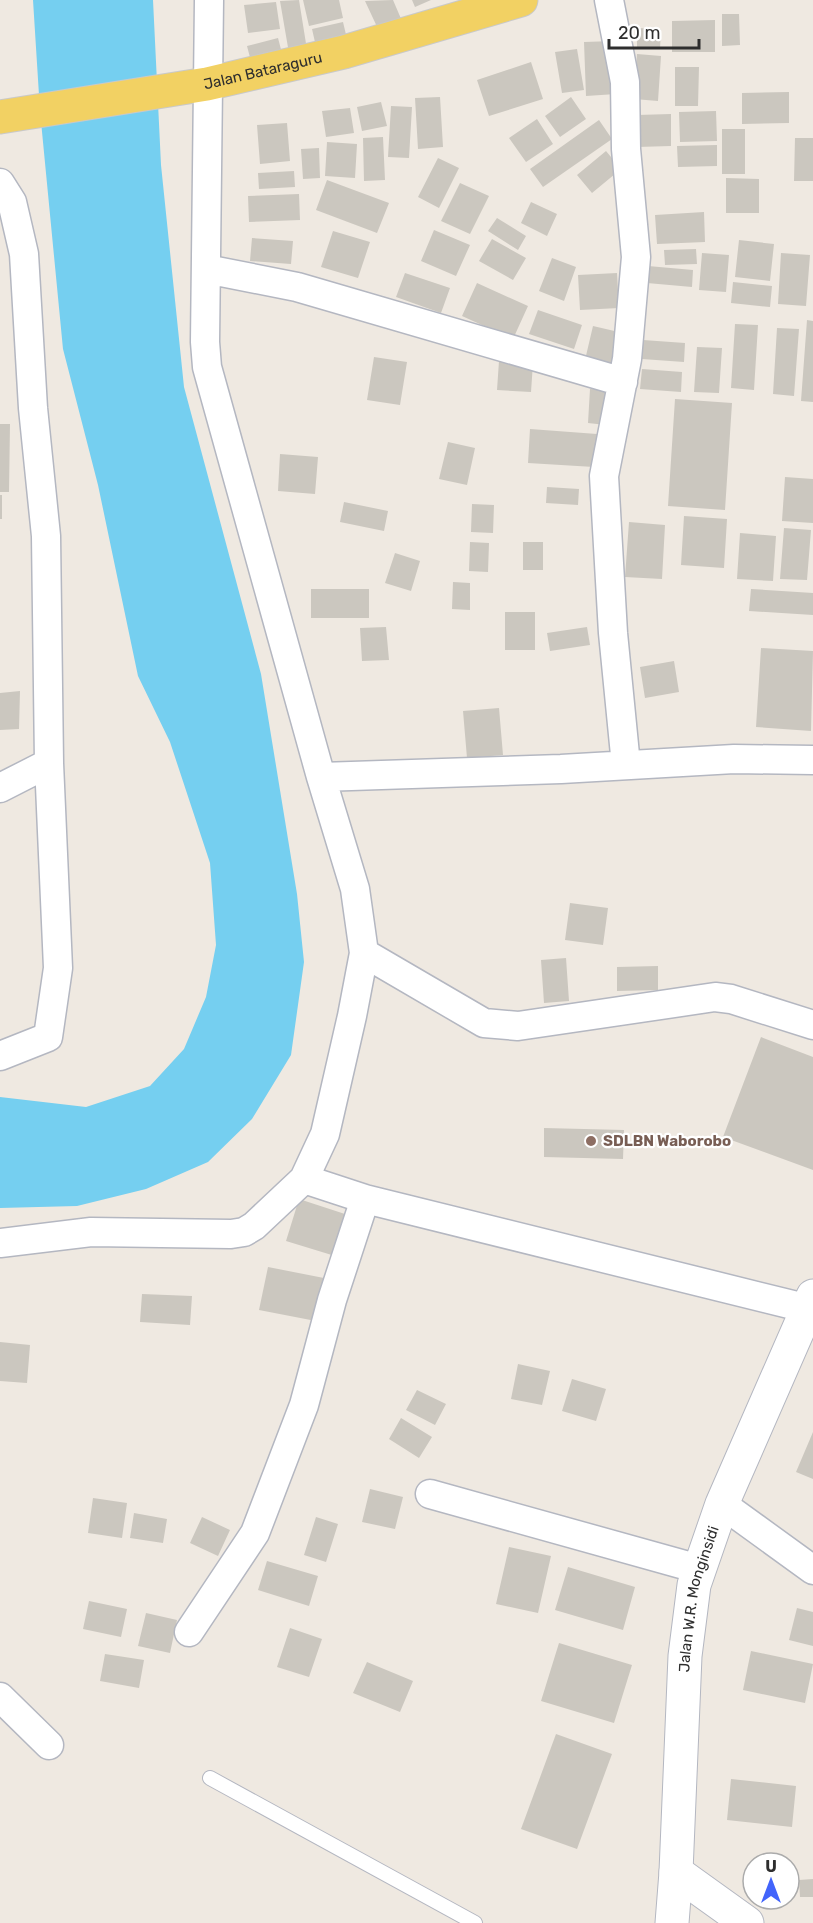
<svg xmlns="http://www.w3.org/2000/svg" width="813" height="1923" viewBox="0 0 813 1923" font-family="Rubik,sans-serif">
	<rect width="100%" height="100%" fill="#efe9e1"/>
	<path fill="#75cff0" d="M33,0H153L161,165L184,387L261,674L297,894L304,962L291,1055L252,1119L208,1162L146,1189L77,1206L0,1208V1097L86,1107L150,1086L184,1049L206,997L216,945L210,863L170,742L138,676L98,485L63,349L40,111Z"/>
	<path fill="#cbc7bf" d="M299,0L308,56L290,59L280,1Z
		M303,0H339L343,18L309,26Z
		M393,0L402,21L379,31L365,1Z
		M412,0H431L415,7Z
		M276,2L280,29L248,33L244,5Z
		M722,14H739L740,45L722,46Z
		M715,20V52H672V21Z
		M343,22L348,43L317,51L312,29Z
		M637,28L661,29L660,49H637Z
		M278,38L284,61L253,69L247,46Z
		M614,41L616,94L586,96L584,42Z
		M577,49L584,90L562,93L555,52Z
		M637,54L661,56L658,101L634,99Z
		M531,62L543,99L489,116L477,80Z
		M675,67H699L698,106H675Z
		M789,92V123L742,124V93Z
		M440,97L443,147L418,149L415,98Z
		M571,97L586,119L560,137L545,116Z
		M381,102L387,126L362,131L357,107Z
		M391,106L412,107L409,158L388,157Z
		M350,108L354,133L326,137L322,111Z
		M716,111L717,141L680,142L679,112Z
		M671,114V146L637,147V115Z
		M537,119L553,144L526,162L509,138Z
		M599,120L612,139L543,187L530,169Z
		M287,123L290,161L260,164L257,125Z
		M722,129H745V174H722Z
		M383,137L385,180L364,181L363,138Z
		M795,138H813V181H794Z
		M327,142L357,144L355,178L325,176Z
		M717,145V166L678,167L677,146Z
		M319,148L320,178L303,179L301,149Z
		M606,151L621,169L592,193L577,175Z
		M438,158L459,168L439,208L418,197Z
		M294,171L295,187L259,189L258,173Z
		M726,178L759,179V213H726Z
		M327,180L389,203L377,233L316,210Z
		M460,183L489,196L470,234L441,221Z
		M299,194L300,220L249,222L248,196Z
		M531,202L557,214L547,236L521,223Z
		M704,212L705,242L657,244L655,215Z
		M497,218L526,236L518,250L488,231Z
		M434,230L470,245L456,276L421,261Z
		M333,231L370,242L358,278L321,267Z
		M252,238L293,241L291,264L250,261Z
		M492,239L526,258L513,280L479,261Z
		M739,240L774,244L770,281L735,277Z
		M696,249L697,264L665,265L664,250Z
		M702,253L729,255L726,292L699,290Z
		M781,253L810,255L806,306L778,304Z
		M552,258L576,267L564,301L539,291Z
		M648,266L693,270L692,287L647,283Z
		M405,273L450,288L441,313L396,297Z
		M617,273L619,308L580,310L578,275Z
		M733,282L772,286L770,307L731,303Z
		M477,283L528,306L513,339L462,316Z
		M538,310L582,325L574,349L529,334Z
		M807,320L813,321V402L801,401Z
		M735,324L758,325L754,390L731,388Z
		M593,326L623,333L615,367L585,360Z
		M777,328L799,329L794,396L773,394Z
		M643,340L685,343L684,362L642,359Z
		M697,347L722,348L719,393L694,392Z
		M374,357L407,362L400,405L367,400Z
		M499,361L533,363L531,392L497,390Z
		M642,369L682,372L681,392L640,389Z
		M590,389L609,390L606,425L588,423Z
		M675,399L732,403L725,510L668,506Z
		M0,424H10L9,492H0Z
		M530,429L597,434L594,467L528,463Z
		M448,442L475,448L467,485L439,479Z
		M280,454L318,457L315,494L278,491Z
		M785,477L813,479V523L782,521Z
		M547,487L579,489L578,505L546,503Z
		M0,495H2V519H0Z
		M344,502L388,511L384,531L340,522Z
		M472,504L494,505L493,533L471,532Z
		M684,516L727,519L724,568L681,565Z
		M629,522L665,525L662,579L625,577Z
		M784,528L811,530L807,580L780,579Z
		M740,533L776,536L773,581L737,579Z
		M470,542L489,543L488,572L469,571Z
		M523,542H543V570H523Z
		M395,553L420,561L411,591L385,583Z
		M453,582L470,583V610L452,609Z
		M311,589H369V618H311Z
		M751,589L813,593V615L749,611Z
		M505,612H535V650H505Z
		M386,627L389,660L362,661L360,628Z
		M587,627L590,645L550,651L547,633Z
		M761,648L813,651L811,731L756,727Z
		M674,661L679,692L645,698L640,667Z
		M20,691L19,729L0,730V693Z
		M499,708L503,755L467,758L463,711Z
		M570,903L608,908L603,945L565,940Z
		M566,958L569,1001L544,1003L541,960Z
		M658,966V990L617,991V967Z
		M761,1037L813,1057V1170L723,1137Z
		M544,1128L624,1130L623,1159L544,1157Z
		M299,1199L348,1215L335,1256L286,1241Z
		M268,1267L329,1279L321,1322L259,1310Z
		M142,1294L192,1296L190,1325L140,1322Z
		M0,1342L30,1345L27,1383L0,1381Z
		M518,1364L550,1371L542,1405L511,1399Z
		M572,1379L606,1389L596,1421L562,1411Z
		M417,1390L446,1404L435,1425L406,1410Z
		M401,1418L432,1437L419,1458L389,1439Z
		M813,1432V1479L796,1472Z
		M370,1489L403,1497L395,1529L362,1522Z
		M93,1498L127,1503L122,1538L88,1533Z
		M134,1513L167,1519L163,1543L130,1538Z
		M202,1517L230,1530L218,1556L190,1543Z
		M316,1517L338,1524L326,1562L304,1555Z
		M509,1547L551,1556L538,1613L496,1604Z
		M267,1561L318,1576L309,1606L258,1590Z
		M568,1567L635,1587L623,1630L555,1610Z
		M89,1601L127,1609L121,1637L83,1629Z
		M797,1608L813,1612V1646L789,1640Z
		M146,1613L177,1620L170,1653L138,1646Z
		M290,1628L322,1639L309,1677L277,1667Z
		M559,1643L632,1665L614,1723L541,1701Z
		M751,1651L813,1664L805,1703L743,1690Z
		M105,1654L144,1660L139,1688L100,1681Z
		M367,1662L413,1681L400,1712L353,1693Z
		M556,1734L612,1754L577,1849L521,1829Z
		M731,1779L796,1786L792,1827L727,1820Z
		M813,1879V1897H800L799,1880Z"/>
	<g fill="none" stroke-linecap="round" stroke-linejoin="round">
		<g stroke="#b4b7c1" stroke-width="16">
			<path id="service" d="M210,1778L475,1923"/>
		</g>
		<g stroke="#b4b7c1" stroke-width="31">
			<path id="minor" d="M609,0L625,82L626,149L636,257L627,359L604,476L613,633L626,765
				M0,183L12,202L24,254L33,408L46,536L49,763L58,968L48,1037L0,1056
				M206,269L297,287L623,382
				M321,777L561,769L734,759L813,760
				M0,788L49,763
				M364,953L484,1023L518,1026L715,997L731,999L813,1025
				M304,1179L365,1199L813,1310
				M0,1243L91,1232L231,1234L244,1232L254,1226L304,1179L325,1134L352,1016L364,953L355,889L321,777L207,367L205,342L209,0
				M430,1494L699,1569
				M722,1504L813,1570
				M189,1632L255,1533L304,1405L332,1300L365,1199
				M0,1697L49,1745"/>
		</g>
		<g stroke="#b4b7c1" stroke-width="35">
			<g id="secondary">
				<path d="M676,1872L747,1923"/>
				<path id="s1" d="M672,1923L676,1872L685,1656L694,1585L722,1504L813,1296"/>
			</g>
		</g>
		<g stroke="#c9c9c9" stroke-width="35">
			<g id="primary">
				<path id="s2" d="M0,117L207,84L344,52L521,0"/>
			</g>
		</g>
		<use href="#service" stroke="#fff" stroke-width="14"/>
		<use href="#minor" stroke="#fff" stroke-width="28"/>
		<use href="#secondary" stroke="#fff" stroke-width="33"/>
		<use href="#primary" stroke="#f2d163" stroke-width="33"/>
	</g>
	<circle fill="#8d6e63" stroke="#fff" stroke-width="2" cx="591" cy="1141" r="6"/>
	<g text-anchor="middle" stroke-width="4.5" stroke-linejoin="round" paint-order="stroke">
		<g font-size="15" fill="#2e2e2e" stroke="#fff">
			<text dy="5" stroke="none"><textPath href="#s2" startOffset="267">Jalan Bataraguru</textPath></text>
			<text dy="5" stroke="none"><textPath href="#s1" startOffset="326">Jalan W.R. Monginsidi</textPath></text>
		</g>
		<g font-size="15" font-weight="bold" fill="#785e54" stroke="#fff" text-anchor="start">
			<text x="603" y="1146">SDLBN Waborobo</text>
		</g>
	</g>
	<g transform="translate(771 1881)"><circle r="28" fill="#ffffff" stroke="#ababab" stroke-width="1.5"/>
	<path d="M0-4.5L10 22L0 15L-10 22Z" fill="#4264fb"/>
	<text y="-9" font-size="16" font-weight="bold" text-anchor="middle" fill="#2e2e2e">U</text>
	</g>
	<path d="M609 39v9h90v-9" fill="none" stroke="#2e2e2e" stroke-width="3"/>
	<text x="618" y="39" font-size="18" fill="#2e2e2e" stroke="#ffffff" stroke-width="4.5" paint-order="stroke">20 m</text>
</svg>
